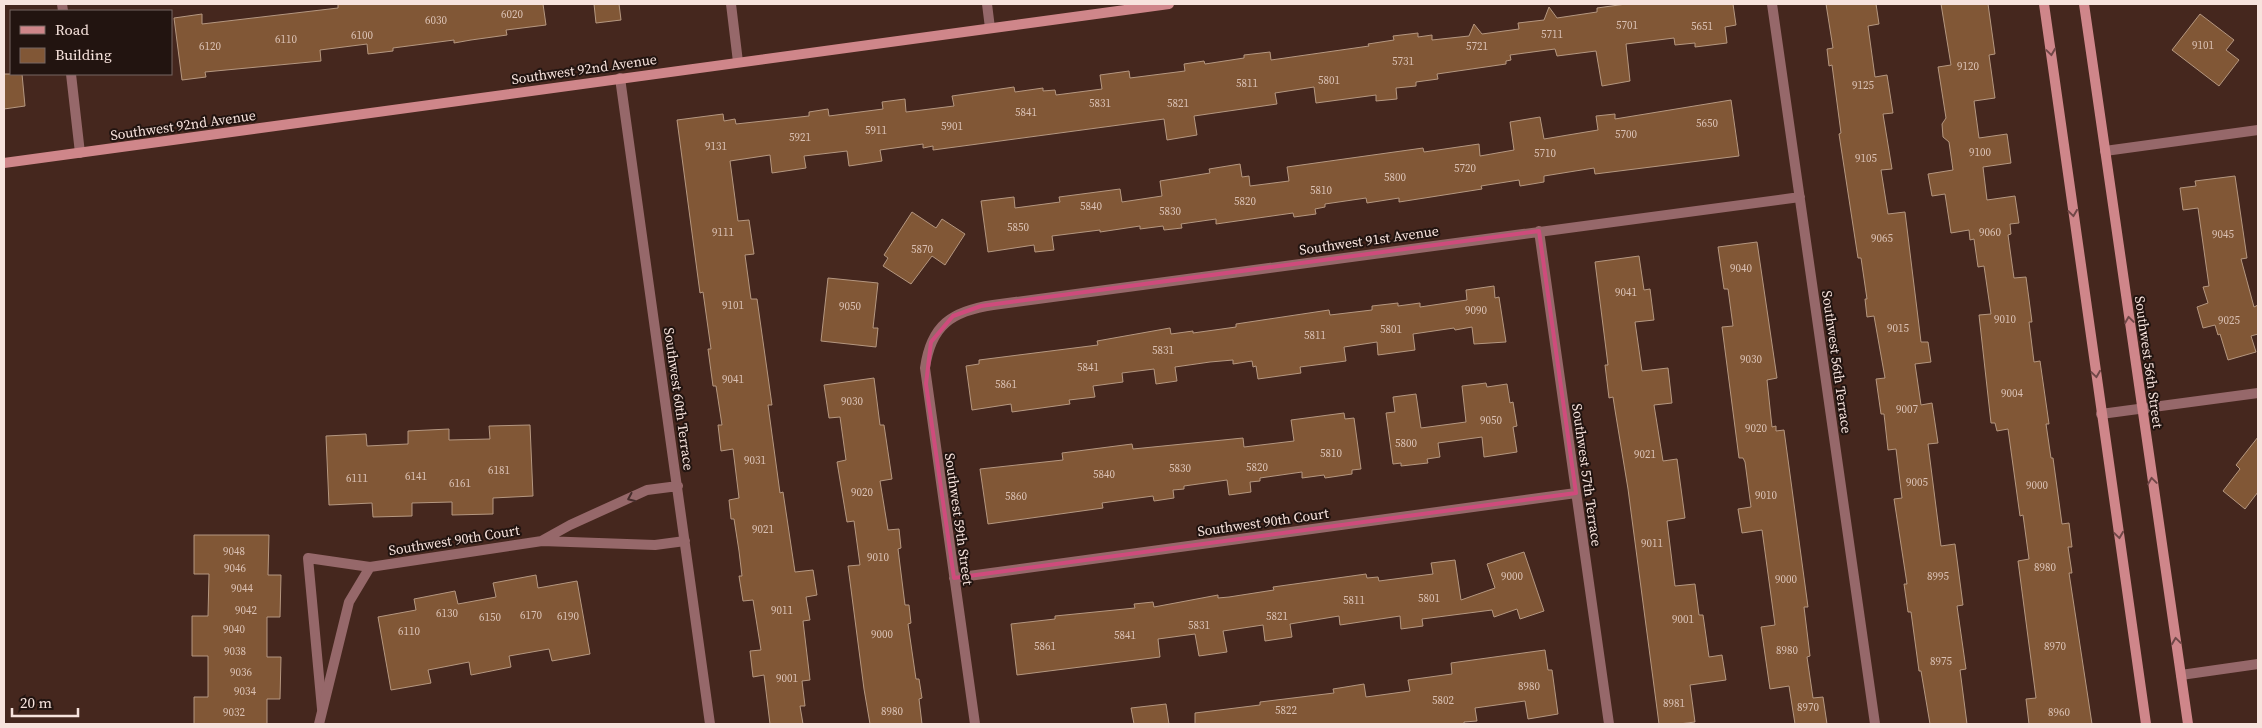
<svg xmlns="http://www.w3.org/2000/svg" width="2262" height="728" viewBox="0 0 2262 728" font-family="'Source Serif 4',serif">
	<rect width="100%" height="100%" fill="#45271e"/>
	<path fill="#815736" stroke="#b59780" d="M338,4H543L546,25L506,30L507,35L471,40L454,43V40L393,48V51L368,54L367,44L320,50L321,61L205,72L206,77L182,80L174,18L202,14V24L338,8Z
		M594,4H619L621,20L596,23Z
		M1626,4H1733L1736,25L1725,27L1727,43L1695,47V43L1675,45L1674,38L1626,44L1630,81L1602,86L1596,51L1557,56L1555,49L1510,55L1511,60L1506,61V64L1437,74L1438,79L1416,82V86L1396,88L1397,99L1376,101V95L1316,103L1314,87L1275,93L1277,104L1194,116L1197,135L1167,140L1164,119L933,150V146L923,148V144L880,150L882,161L849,166L847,151L804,156L806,168L772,173L770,155L730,161L738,221L749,220L754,254L745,255L751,299H757L772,405H768L780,493L783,492L795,572L813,570L817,595L806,597L810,620L803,621L810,680L802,681L805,706H800L803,724H770L764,675L753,677L750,651L761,650L753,600L743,601L739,576H742L739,551L734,519H731L729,500L739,498L733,449L721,451L718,425H722L716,386H713L708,349H711L703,292L700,293L677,120L723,114L724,121L735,119L736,124L809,116V112L828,109L829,116L883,109L882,102L905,99L906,112L954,106L952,96L1014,87L1015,92L1043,88V91L1055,90L1056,95L1102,89L1100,75L1129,71L1130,78L1185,71L1184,64L1204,61L1205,64L1244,58V55L1270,52L1271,60L1369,46L1368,44L1394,40L1393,36L1418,33V37L1432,35V40L1469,36L1474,24L1482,34L1519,29L1518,23L1544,20L1549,7L1557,18L1597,12V8Z
		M1826,4H1876L1879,24L1868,26L1875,77L1887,75L1893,113L1883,114L1892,169L1881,170L1888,214L1905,212L1921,342H1928L1931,362L1915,364L1921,405L1932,403L1938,443L1928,444L1941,546L1955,544L1963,605L1957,606L1966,669L1960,670L1967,724H1930L1921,671H1919L1911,612H1908L1904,584H1907L1894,499L1902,498L1896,449L1888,450L1884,414H1881L1876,379L1885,378L1874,316L1867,317L1865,299H1867L1861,258H1858L1839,134L1841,133L1832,65L1829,66L1827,49L1833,48Z
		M1941,4H1988L1995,54L1989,55L1995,98L1974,101L1979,138L2007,134L2011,163L1983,167L1987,200L2015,196L2019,223L2010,224L2011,234L2008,235L2014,278L2026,277L2032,322H2029L2034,362L2040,361L2049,424H2046L2051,458H2053L2062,524L2069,523L2072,547H2068L2072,573H2069L2092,724H2029L2026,699L2036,698L2018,561L2029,559L2023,515L2020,516L2008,429L1997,431L1995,423H1991L1979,315L1991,314L1984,266L1978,267L1974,239L1970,240L1969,230L1951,233L1945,194L1932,196L1928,174L1953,170L1949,142L1943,137L1942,124L1946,118L1938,67L1951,65Z
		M2200,14L2234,40L2226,50L2239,60L2219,86L2172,50Z
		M4,74H22L25,106L4,109Z
		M1731,100L1739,156L1595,174L1594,168L1544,176V182L1520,186L1519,180L1481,186L1482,189L1399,202V198L1367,203L1366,198L1325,204V207L1315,209L1316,214L1294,217L1293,213L1216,224V219L1181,224L1182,228L1164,230L1163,226L1140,229V226L1100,232V230L1052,236L1054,250L1035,252L1034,245L988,252L981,201L1014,197L1015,208L1060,202L1059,197L1120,189L1122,202L1162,196L1160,181L1210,173L1209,169L1240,164L1242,177L1249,176L1250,186L1289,181L1287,167L1423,148L1424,152L1479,144L1480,156L1514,150L1510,122L1540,117L1544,139L1598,130L1596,116L1615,114V119Z
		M2235,176L2247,258L2241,259L2254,307L2258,305V334L2251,336L2256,352L2228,360L2220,334L2218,335L2215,325L2203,328L2197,307L2208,303L2203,287L2209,286L2198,208L2183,210L2180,188L2196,186L2195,181Z
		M912,212L936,228L942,219L965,234L945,265L932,256L911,284L883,266L888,258L884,255Z
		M1757,242L1777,378L1767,380L1772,427L1776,426V431L1784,430L1808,607H1804L1810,656L1807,657L1813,698L1823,697L1827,724H1795L1789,686L1770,689L1761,627L1775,625L1762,530L1742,533L1738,509L1751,507L1745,462L1743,458H1739L1722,327L1733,326L1728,289H1724L1718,247Z
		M1639,256L1644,290L1650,289L1654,320L1635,322L1642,371L1668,368L1672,403L1654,405L1663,461L1677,459L1685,518L1667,521L1675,586L1695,584L1699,615H1703L1709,657L1722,655L1726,680L1690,685L1695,722L1679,724H1659L1628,489L1615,410L1613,397L1609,398L1605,365H1608L1595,262Z
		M828,278L878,283L873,328H878L876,347L821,341Z
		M1494,286L1495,298L1499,297L1506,342L1474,344L1472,327L1455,330L1454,328L1413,334L1415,350L1378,355L1377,342L1344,347L1346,361L1300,367L1301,373L1258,379L1256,366L1253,367L1252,361L1233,364V360L1210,362L1175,367L1177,381L1156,384L1154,369L1122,373L1123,382L1093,386L1095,397L1069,400L1070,404L1012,412L1011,404L972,410L966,366L979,364V360L1098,345L1097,341L1170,328L1171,334L1193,331V333L1236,327V324L1329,310L1330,315L1372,310V306L1398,303V306L1420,303V307L1467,300L1466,290Z
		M874,378L880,425H884L892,479L880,481L888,530L899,529L901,548L898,549L905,605H909L911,623L908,624L916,679H919L922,698L919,699L922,724H870L864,689L848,566L860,565L854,521L847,522L837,462L846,460L840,417L829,418L824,385Z
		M1486,383L1487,387L1507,384L1510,403L1513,402L1517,426L1513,427L1517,452L1484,457L1482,437L1438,443L1440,457L1427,459L1428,463L1401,466V463L1393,464L1386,413L1395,412L1393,397L1416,394L1421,428L1466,422L1462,386Z
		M1344,413L1345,419L1354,418L1361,469L1352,470V474L1325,478L1324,475L1302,478V472L1260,478V481L1250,482L1251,492L1229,495L1227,480L1184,486V489L1173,490L1174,498L1154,501L1153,496L1102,503L1103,508L988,524L980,469L1063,460L1062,453L1132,444L1133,449L1243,438L1244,447L1294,441L1291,420Z
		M530,425L533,496L493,498V514L452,515V502L412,503V516L373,517L372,503L329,505L326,436L366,434L367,446L408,444V431L449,429V440L490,439L489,426Z
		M2258,437V492L2245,509L2223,491L2240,469L2236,465Z
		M194,535H269L268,575H281L280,617H267V657H281L280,699H267V724H194V697H208V656H192V616H208L209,574H194Z
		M1524,552L1544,611L1520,619L1517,609L1494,617L1492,610L1422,619L1423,626L1401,629L1400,616L1340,625L1339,616L1290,624L1292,637L1265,641L1263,625L1223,631L1227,652L1199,656L1195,634L1158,639L1160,657L1017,675L1011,624L1055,619V616L1135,608L1134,604L1153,602L1154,607L1218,595V598L1229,597L1274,590L1273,587L1366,574L1367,578L1378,577L1379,581L1433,574L1431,563L1455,560L1461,600L1495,588L1487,564Z
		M536,575L538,588L577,581L590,654L552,661L549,649L509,656L511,667L471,675L469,662L428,670L431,683L391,690L378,617L416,610L414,599L455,591L458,604L496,597L493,583Z
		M1545,650L1548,670H1552L1558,714L1528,719L1525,701L1475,708L1477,721L1464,722V724H1195V713L1260,705V702L1334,693L1333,689L1364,684L1366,697L1410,691L1408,680L1452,674L1451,663Z
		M1166,704L1169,724H1134L1131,708Z"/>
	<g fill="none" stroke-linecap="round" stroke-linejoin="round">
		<path stroke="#96686a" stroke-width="10" d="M322,709L308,558L370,567"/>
		<path stroke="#96686a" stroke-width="10" d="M62,4L63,11
			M731,4L738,62
			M987,4L990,28
			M1772,4L1875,724
			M71,74L80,153
			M620,78L710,724
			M2105,151L2258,130
			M1539,231L1609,724
			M2101,414L2258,393
			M543,540L570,525L647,490L678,486
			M954,578L1576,493
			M2181,675L2258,664
			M319,724L349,602L370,567L542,541L655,545L685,541
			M975,724L925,368C931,325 952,311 993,305L1800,197"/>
		<path stroke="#cf868a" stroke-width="10" d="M2044,4L2146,724
			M2084,4L2188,724
			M4,163L1169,4"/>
	</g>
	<defs><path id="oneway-chevron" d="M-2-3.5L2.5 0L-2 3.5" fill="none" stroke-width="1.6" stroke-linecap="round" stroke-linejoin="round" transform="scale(1.25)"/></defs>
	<g stroke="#704747">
		<use href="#oneway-chevron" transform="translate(2051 52) rotate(82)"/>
		<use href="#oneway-chevron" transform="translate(2073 213) rotate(82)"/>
		<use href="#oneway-chevron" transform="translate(2129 320) rotate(-98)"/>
		<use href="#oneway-chevron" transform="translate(2096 374) rotate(82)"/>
		<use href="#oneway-chevron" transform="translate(2152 481) rotate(-98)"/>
		<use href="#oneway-chevron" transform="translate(2119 535) rotate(82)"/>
		<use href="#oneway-chevron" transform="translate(2176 641) rotate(-98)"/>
	</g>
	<use stroke="#452d2b" href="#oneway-chevron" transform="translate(631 498) rotate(156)"/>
	<path fill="none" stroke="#cf4b7c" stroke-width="4" stroke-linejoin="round" d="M1539,231L1576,493L954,578L926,384L931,342L953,316L981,306Z"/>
	<g text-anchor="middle" stroke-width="4" stroke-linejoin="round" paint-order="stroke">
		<g font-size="11" fill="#dac0b3">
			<text x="512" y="18">6020</text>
			<text x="436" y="24">6030</text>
			<text x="1627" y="29">5701</text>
			<text x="1702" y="30">5651</text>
			<text x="1552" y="38">5711</text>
			<text x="362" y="39">6100</text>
			<text x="286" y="43">6110</text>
			<text x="2203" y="49">9101</text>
			<text x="210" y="50">6120</text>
			<text x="1477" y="50">5721</text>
			<text x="1403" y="65">5731</text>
			<text x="1968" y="70">9120</text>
			<text x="1329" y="84">5801</text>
			<text x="1247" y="87">5811</text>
			<text x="1863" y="89">9125</text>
			<text x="1100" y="107">5831</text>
			<text x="1178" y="107">5821</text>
			<text x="1026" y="116">5841</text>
			<text x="1707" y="127">5650</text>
			<text x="952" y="130">5901</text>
			<text x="876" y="134">5911</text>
			<text x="1626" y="138">5700</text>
			<text x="800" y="141">5921</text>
			<text x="716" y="150">9131</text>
			<text x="1980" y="156">9100</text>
			<text x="1545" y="157">5710</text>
			<text x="1866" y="162">9105</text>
			<text x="1465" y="172">5720</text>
			<text x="1395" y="181">5800</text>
			<text x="1321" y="194">5810</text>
			<text x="1245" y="205">5820</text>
			<text x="1091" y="210">5840</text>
			<text x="1170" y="215">5830</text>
			<text x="1018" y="231">5850</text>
			<text x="723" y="236">9111</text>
			<text x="1990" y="236">9060</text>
			<text x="2223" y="238">9045</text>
			<text x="1882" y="242">9065</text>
			<text x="922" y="253">5870</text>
			<text x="1741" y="272">9040</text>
			<text x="1626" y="296">9041</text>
			<text x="733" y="309">9101</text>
			<text x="850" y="310">9050</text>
			<text x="1476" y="314">9090</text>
			<text x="2005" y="323">9010</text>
			<text x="2229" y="324">9025</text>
			<text x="1898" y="332">9015</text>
			<text x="1391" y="333">5801</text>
			<text x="1315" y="339">5811</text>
			<text x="1163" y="354">5831</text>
			<text x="1751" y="363">9030</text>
			<text x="1088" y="371">5841</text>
			<text x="733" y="383">9041</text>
			<text x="1006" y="388">5861</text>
			<text x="2012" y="397">9004</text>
			<text x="852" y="405">9030</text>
			<text x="1907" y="413">9007</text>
			<text x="1491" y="424">9050</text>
			<text x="1756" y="432">9020</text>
			<text x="1406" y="447">5800</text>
			<text x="1331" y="457">5810</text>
			<text x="1645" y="458">9021</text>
			<text x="755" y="464">9031</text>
			<text x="1257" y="471">5820</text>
			<text x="1180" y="472">5830</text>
			<text x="499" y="474">6181</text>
			<text x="1104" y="478">5840</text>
			<text x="416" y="480">6141</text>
			<text x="357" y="482">6111</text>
			<text x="1917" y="486">9005</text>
			<text x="460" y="487">6161</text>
			<text x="2037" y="489">9000</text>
			<text x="862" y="496">9020</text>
			<text x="1766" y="499">9010</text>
			<text x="1016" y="500">5860</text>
			<text x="763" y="533">9021</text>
			<text x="1652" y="547">9011</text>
			<text x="234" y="555">9048</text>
			<text x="878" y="561">9010</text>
			<text x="2045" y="571">8980</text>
			<text x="235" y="572">9046</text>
			<text x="1512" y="580">9000</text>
			<text x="1938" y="580">8995</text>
			<text x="1786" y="583">9000</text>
			<text x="242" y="592">9044</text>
			<text x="1429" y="602">5801</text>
			<text x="1354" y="604">5811</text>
			<text x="246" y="614">9042</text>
			<text x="782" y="614">9011</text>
			<text x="447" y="617">6130</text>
			<text x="531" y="619">6170</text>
			<text x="568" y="620">6190</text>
			<text x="1277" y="620">5821</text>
			<text x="490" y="621">6150</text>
			<text x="1683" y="623">9001</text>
			<text x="1199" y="629">5831</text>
			<text x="234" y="633">9040</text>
			<text x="409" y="635">6110</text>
			<text x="882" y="638">9000</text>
			<text x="1125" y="639">5841</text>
			<text x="1045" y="650">5861</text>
			<text x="2055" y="650">8970</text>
			<text x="1787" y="654">8980</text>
			<text x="235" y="655">9038</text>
			<text x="1941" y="665">8975</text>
			<text x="241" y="676">9036</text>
			<text x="787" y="682">9001</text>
			<text x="1529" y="690">8980</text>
			<text x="245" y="695">9034</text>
			<text x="1443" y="704">5802</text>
			<text x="1674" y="707">8981</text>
			<text x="1808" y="711">8970</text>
			<text x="1286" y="714">5822</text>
			<text x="892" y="715">8980</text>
			<text x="234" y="716">9032</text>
			<text x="2059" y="716">8960</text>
		</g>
		<g font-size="14" fill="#f7e3dd" stroke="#221410">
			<text transform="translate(584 69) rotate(-8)" y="5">Southwest 92nd Avenue</text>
			<text transform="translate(183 125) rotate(-8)" y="5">Southwest 92nd Avenue</text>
			<text transform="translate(1369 240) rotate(-8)" y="5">Southwest 91st Avenue</text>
			<text transform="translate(1837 362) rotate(82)" y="5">Southwest 56th Terrace</text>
			<text transform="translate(2149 362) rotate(82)" y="5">Southwest 56th Street</text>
			<text transform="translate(679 399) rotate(82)" y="5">Southwest 60th Terrace</text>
			<text transform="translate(1587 475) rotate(82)" y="5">Southwest 57th Terrace</text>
			<text transform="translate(959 519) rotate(82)" y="5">Southwest 59th Street</text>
			<text transform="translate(1263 522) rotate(-8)" y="5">Southwest 90th Court</text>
			<text transform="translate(454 540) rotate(-9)" y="5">Southwest 90th Court</text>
		</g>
	</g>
	<rect width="2262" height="728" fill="none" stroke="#f7e3dd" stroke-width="10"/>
	<rect x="10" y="10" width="162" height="65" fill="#221410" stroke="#776762"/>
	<rect x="20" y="26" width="25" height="8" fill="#cf868a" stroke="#776762"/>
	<text x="55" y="35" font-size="15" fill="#f7e3dd">Road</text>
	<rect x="20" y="48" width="25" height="15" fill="#815736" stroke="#776762"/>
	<text x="55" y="60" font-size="15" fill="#f7e3dd">Building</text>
	<path d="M12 708v8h66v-8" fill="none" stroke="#f7e3dd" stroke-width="2.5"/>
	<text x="20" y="708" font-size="15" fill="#f7e3dd" stroke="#221410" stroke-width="4" paint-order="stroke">20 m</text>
</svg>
